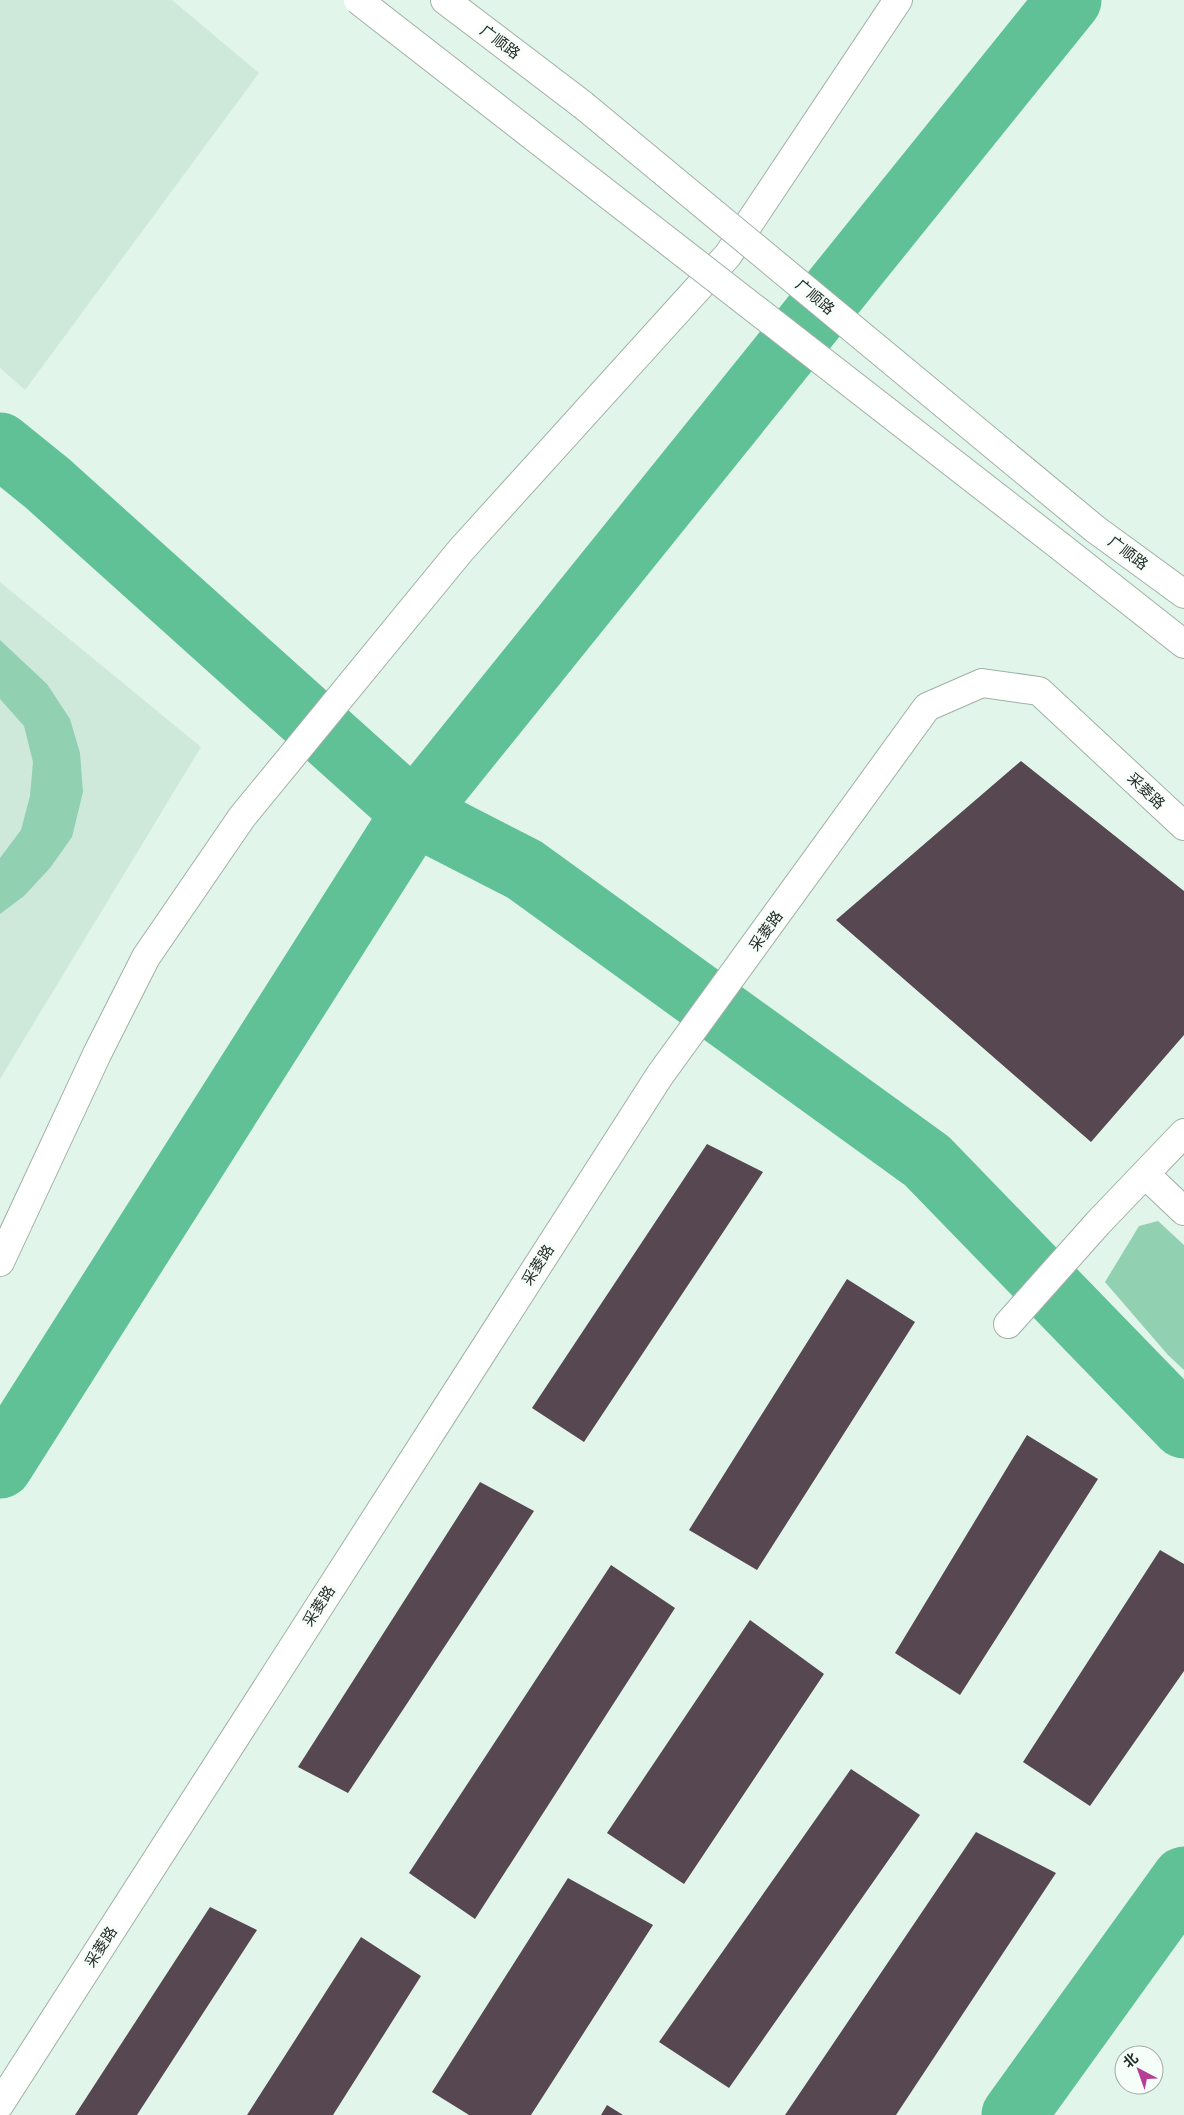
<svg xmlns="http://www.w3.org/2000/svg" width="1184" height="2115" viewBox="0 0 1184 2115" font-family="'Alegreya Sans','Noto Sans SC',sans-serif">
	<rect width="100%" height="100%" fill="#e1f5ea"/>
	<path fill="#cee9da" d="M0,0H172L259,73L25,390L0,368Z
		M0,582L201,747L0,1079Z"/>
	<path fill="#91d0b1" d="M0,640L47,684L70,719L80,753L83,792L72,837L50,868L24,896L0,914V858L21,830L30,796L33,762L24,726L0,699Z
		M1158,1221L1184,1245V1370L1168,1355L1105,1282L1139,1226Z"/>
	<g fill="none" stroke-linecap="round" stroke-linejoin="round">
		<path stroke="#5fc195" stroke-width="65" d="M0,445L47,483L414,813L525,870L927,1161L1184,1426
			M0,1466L414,813L1069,0
			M1014,2115L1184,1879"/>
	</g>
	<path fill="#564751" d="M1021,761L1184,891V1035L1091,1142L836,920Z
		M707,1144L763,1172L584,1442L532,1408Z
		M847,1279L915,1322L757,1570L689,1530Z
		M1027,1435L1098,1479L960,1695L895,1653Z
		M480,1482L534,1511L348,1793L298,1767Z
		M1160,1550L1184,1564V1671L1090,1806L1023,1762Z
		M611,1565L675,1608L475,1919L409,1873Z
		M750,1620L824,1674L684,1884L607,1833Z
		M851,1769L920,1815L729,2088L659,2042Z
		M976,1832L1056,1873L896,2115H785Z
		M568,1878L653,1925L531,2115H469L432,2092Z
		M210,1907L257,1930L137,2115H75Z
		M361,1937L421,1976L333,2115H247Z
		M607,2105L623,2115H601Z"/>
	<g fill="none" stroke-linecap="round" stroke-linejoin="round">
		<g stroke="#9eb1a7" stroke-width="30">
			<path id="minor" d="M1145,1174L1184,1211
				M0,1262L97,1054L146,957L242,817L461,550L728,255L898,0
				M1008,1324L1098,1223L1184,1133
				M0,2104L660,1075L927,707L982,683L1039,691L1184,826"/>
		</g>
		<g stroke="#9eb1a7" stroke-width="30">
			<path id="major" d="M445,0L583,105
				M1095,529L1184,594
				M1061,547L1184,644"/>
		</g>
		<use href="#minor" stroke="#fff" stroke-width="28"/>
		<use href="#major" stroke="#fff" stroke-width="28"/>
		<g stroke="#9eb1a7" stroke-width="30" stroke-linecap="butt">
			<path id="major-bridge" d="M358,0L1061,547
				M583,105L1095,529"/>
		</g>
		<use href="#major-bridge" stroke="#fff" stroke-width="28"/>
	</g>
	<g text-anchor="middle" stroke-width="5" stroke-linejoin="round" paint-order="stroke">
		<g font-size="15" fill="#242b27" stroke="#f6fefa">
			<text transform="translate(500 42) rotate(37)" y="5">广顺路</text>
			<text transform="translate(815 297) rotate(40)" y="5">广顺路</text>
			<text transform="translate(1128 553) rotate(37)" y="5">广顺路</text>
			<text transform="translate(1146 791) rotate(43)" y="5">采菱路</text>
			<text transform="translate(766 931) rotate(-54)" y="5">采菱路</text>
			<text transform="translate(538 1265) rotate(-57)" y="5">采菱路</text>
			<text transform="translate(319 1606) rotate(-57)" y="5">采菱路</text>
			<text transform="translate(101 1947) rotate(-57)" y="5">采菱路</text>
		</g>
	</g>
	<g transform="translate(1139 2070) rotate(319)"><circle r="24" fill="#f6fefa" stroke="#a2aaa6"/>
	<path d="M0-4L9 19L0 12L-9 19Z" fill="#b63f95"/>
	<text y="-8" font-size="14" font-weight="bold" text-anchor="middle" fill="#242b27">北</text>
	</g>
</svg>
